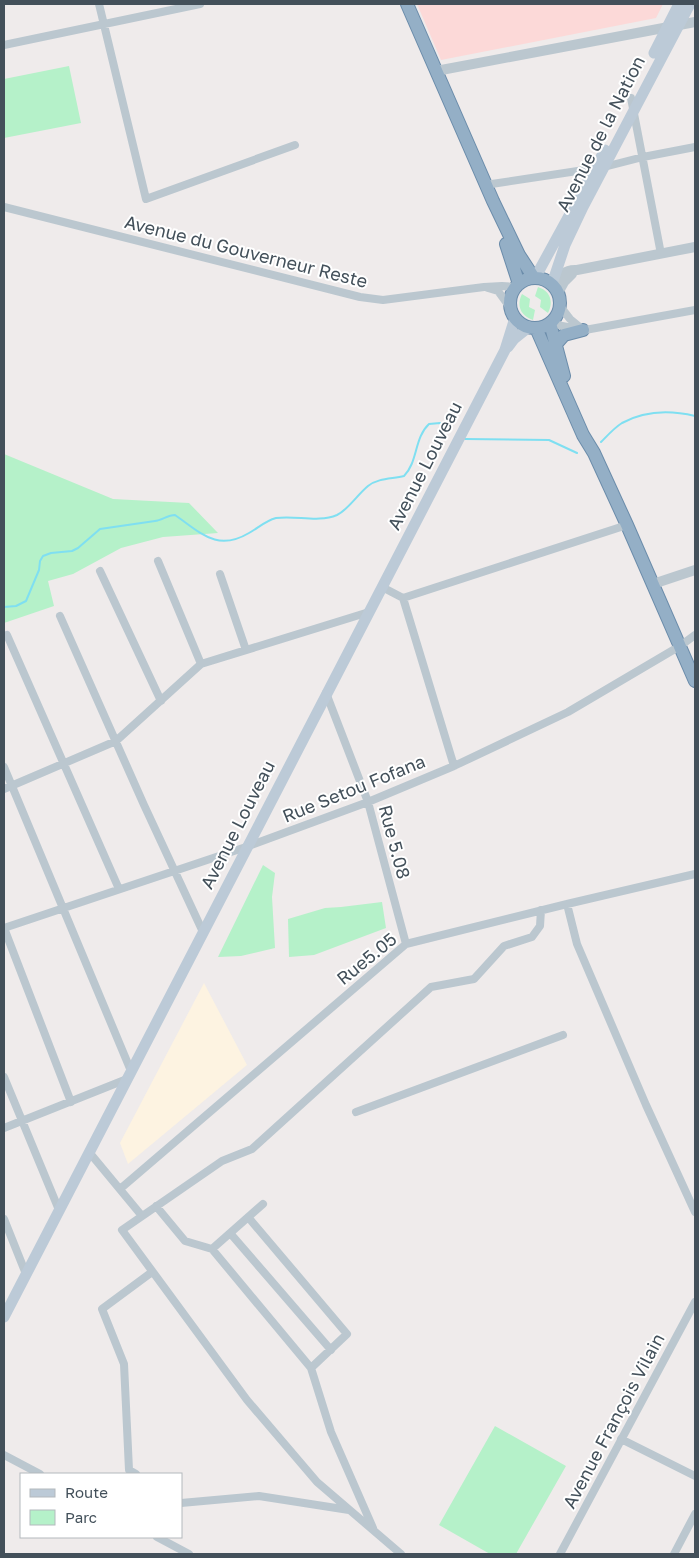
<svg xmlns="http://www.w3.org/2000/svg" width="699" height="1558" viewBox="0 0 699 1558" font-family="'Golos Text',sans-serif">
	<rect width="100%" height="100%" fill="#efebeb"/>
	<path fill="#fdf3e1" d="M204,983L247,1065L128,1164L120,1143Z"/>
	<path fill="#fcd9d8" d="M417,4H663L656,18L441,60Z"/>
	<path fill="#b5f1c9" d="M69,66L81,123L4,138V79Z
		M538,287C550,291 554,301 548,313L540,307L541,300L535,296Z
		M522,294L530,299L529,307L535,310L533,320C521,316 516,306 522,294Z
		M4,454L113,499L189,503L218,533L163,537L121,548L73,574L48,581L54,606L4,623Z
		M263,865L275,873L272,897L275,948L241,956L218,957Z
		M382,902L386,928L314,955L289,957L288,919L325,908L341,907Z
		M495,1426L566,1466L516,1554H490L439,1525Z"/>
	<g fill="none" stroke-linecap="round" stroke-linejoin="round">
		<path stroke="#7fdff1" stroke-width="2" d="M465,439L549,440L577,453
			M601,442C607,436 614,428 622,423C644,411 670,410 695,416
			M4,607L16,606L26,601L39,570L40,561L43,556L51,553L72,551L78,548L100,529L155,521C162,520 168,515 175,515C201,533 217,552 249,533C258,528 265,521 276,518C296,515 318,523 337,515C349,509 357,495 368,486C378,478 392,479 404,476C418,462 414,438 429,424L440,423L450,430"/>
		<g stroke="#6b8caa" stroke-width="14">
			<path id="trunk" d="M407,4L493,201L519,255L534,278
				M506,244L519,284
				M510 303a25 25 0 1 1 50 0a25 25 0 1 1-50 0Z
				M550,323L564,376
				M536,328L583,435L594,453L627,525L695,681
				M556,344L564,335L583,330"/>
		</g>
		<path stroke="#bbc7cf" stroke-width="8" d="M99,4L146,199L295,145
			M4,45L200,4
			M631,98L661,254
			M485,185L604,167L643,157L695,147
			M4,207L360,297L383,300L484,287L502,286L516,287
			M488,288L498,291L511,309
			M560,306L570,319L581,328
			M551,322L562,326L585,330L695,310
			M158,561L201,664
			M100,571L161,701
			M220,574L246,650
			M382,587L403,598L627,525
			M403,598L454,766
			M60,616L144,805L203,932
			M7,635L119,889
			M326,693L368,802L406,944
			M4,767L131,1071
			M4,789L116,741L201,664L369,612
			M567,904L577,944L646,1105L695,1212
			M4,928L246,847L368,802L454,766L568,712L680,646L695,635
			M4,928L71,1102
			M4,1077L59,1210
			M356,1112L563,1035
			M4,1128L127,1079
			M89,1152L142,1216
			M120,1189L406,944L567,904L695,874
			M156,1206L185,1241L212,1249L311,1368L331,1432L373,1528
			M248,1217L347,1334L311,1368
			M4,1219L26,1274
			M230,1233L331,1350
			M212,1249L263,1204
			M621,1439L695,1476
			M4,1455L40,1474
			M136,1474L129,1470L124,1364L102,1309L152,1272
			M181,1503L259,1496L349,1510
			M157,1537L189,1554
			M401,1554L317,1482L247,1400L122,1230L222,1161L252,1149L431,987L474,979L504,946L532,937L540,926L541,910
			M560,1554L695,1302
			M674,1554L695,1514"/>
		<path stroke="#bbc7cf" stroke-width="10" d="M436,71L695,22
			M553,285C559,276 565,269 577,270L695,247
			M558,293L564,282L572,274
			M653,584L695,570"/>
		<path stroke="#bccad7" stroke-width="11" d="M654,53L679,4
			M535,278L605,150
			M552,284L565,245L583,207L690,4
			M508,347L514,339L529,327
			M4,1317L505,350L515,318"/>
		<use href="#trunk" stroke="#94afc6" stroke-width="12"/>
	</g>
	<g text-anchor="middle" stroke-width="4" stroke-linejoin="round" paint-order="stroke">
		<g font-size="18" fill="#43505a" stroke="#fff">
			<text transform="translate(601 134) rotate(-63)" y="6">Avenue de la Nation</text>
			<text transform="translate(246 252) rotate(14)" y="6">Avenue du Gouverneur Reste</text>
			<text transform="translate(425 466) rotate(-63)" y="6">Avenue Louveau</text>
			<text transform="translate(354 789) rotate(-22)" y="6">Rue Setou Fofana</text>
			<text transform="translate(238 825) rotate(-63)" y="6">Avenue Louveau</text>
			<text transform="translate(394 842) rotate(75)" y="6">Rue 5.08</text>
			<text transform="translate(367 959) rotate(-39)" y="6">Rue5.05</text>
			<text transform="translate(614 1421) rotate(-62)" y="6">Avenue François Vilain</text>
		</g>
	</g>
	<rect width="699" height="1558" fill="none" stroke="#43505a" stroke-width="10"/>
	<rect x="20" y="1473" width="162" height="65" fill="#ffffff" stroke="#b4b9bd"/>
	<rect x="30" y="1489" width="25" height="8" fill="#bccad7" stroke="#b4b9bd"/>
	<text x="65" y="1498" font-size="15" fill="#43505a">Route</text>
	<rect x="30" y="1510" width="25" height="15" fill="#b5f1c9" stroke="#b4b9bd"/>
	<text x="65" y="1523" font-size="15" fill="#43505a">Parc</text>
</svg>
